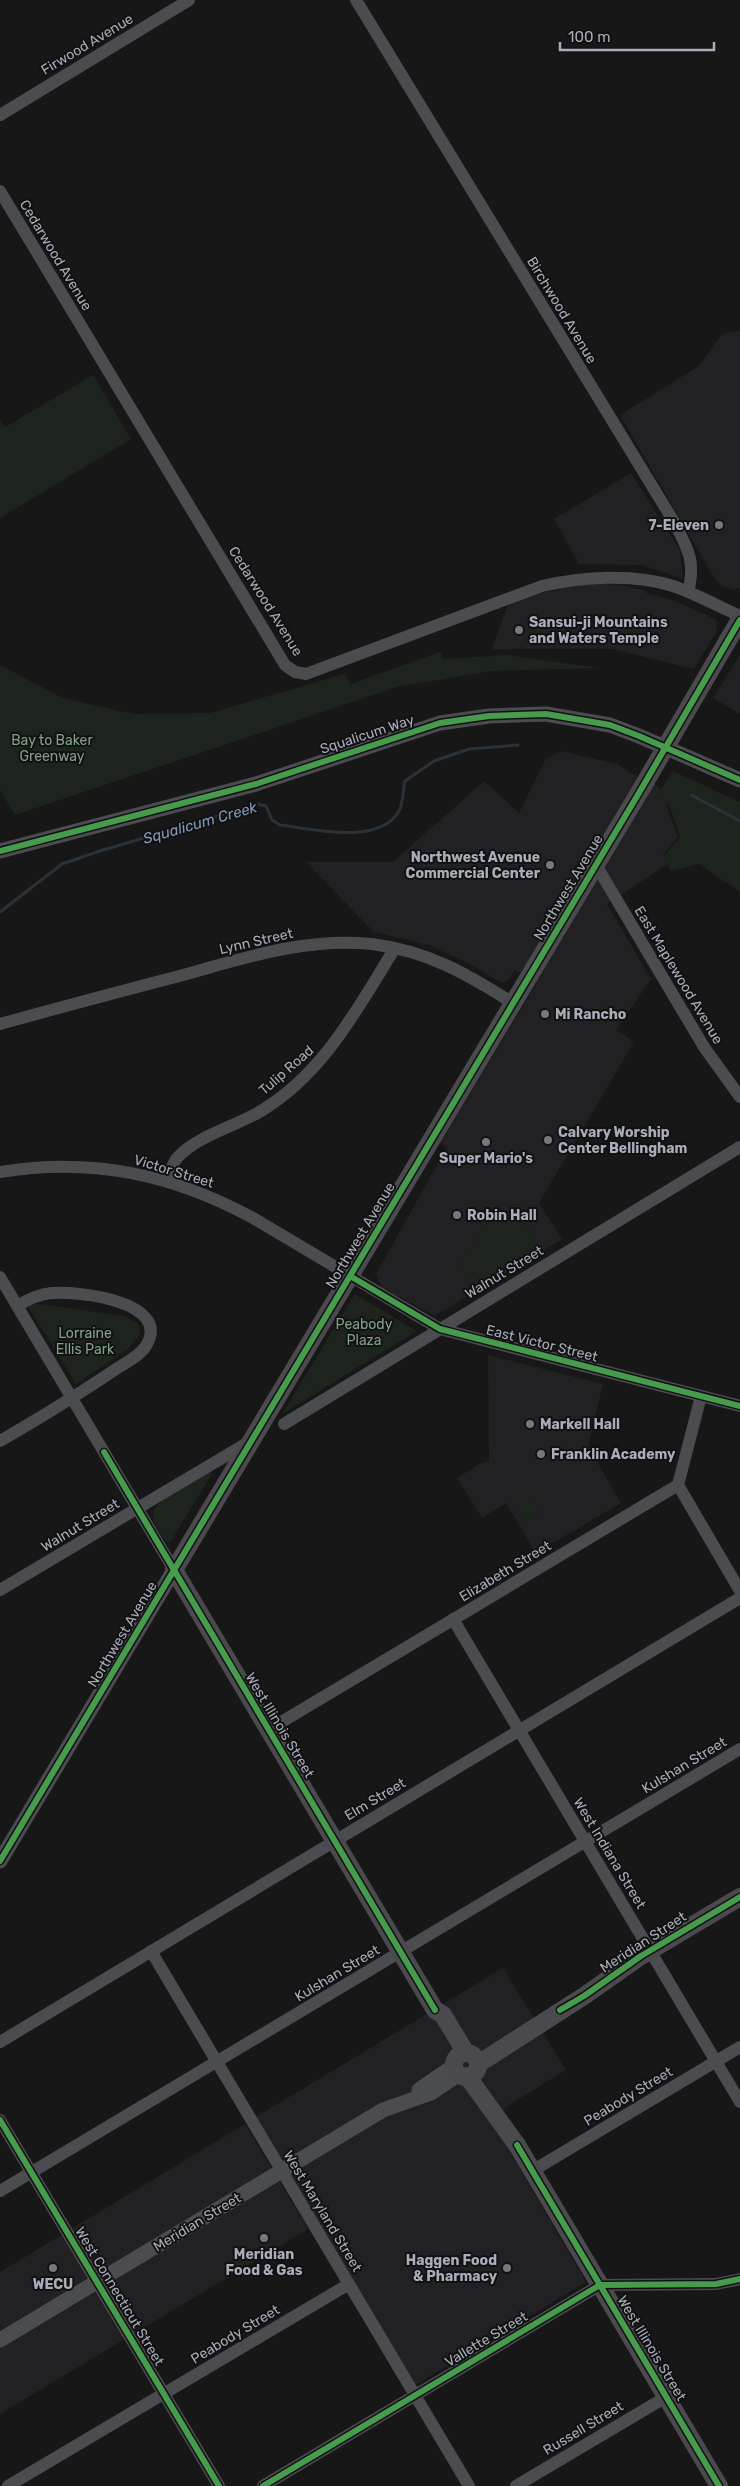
<svg xmlns="http://www.w3.org/2000/svg" width="740" height="2486" viewBox="0 0 740 2486" font-family="Rubik,sans-serif">
	<rect width="100%" height="100%" fill="#171717"/>
	<path fill="#212123" d="M740,331V587L734,590L722,586L713,576L620,415L699,366L722,334Z
		M631,473L680,550L683,579L642,565L579,564L554,519Z
		M593,583L619,585L647,591L646,593L673,600L716,620L717,631L694,669L612,649H492L508,604L535,594Z
		M740,655V714L713,698Z
		M561,751L617,764L634,775L659,786L678,837L663,855L668,864L607,904L651,979L616,1030L634,1042L539,1203L562,1239L435,1316L381,1287L376,1274L447,1147L440,1143L537,983L515,970L509,979L502,983L470,964L428,945L374,932L306,862H393L484,781L519,813L545,760Z
		M488,1355L603,1384L588,1446L621,1503L536,1553L506,1503L482,1518L457,1478L481,1463L489,1461Z
		M503,1968L566,2070L490,2117L586,2282L414,2386L256,2117Z
		M245,2124L308,2229L0,2414V2272Z"/>
	<path fill="#1d241e" d="M93,375L131,439L0,518V419L5,427Z
		M440,652L444,659L507,655L600,668L492,671L397,687L15,815L0,790V665L63,698L134,714L210,713L344,674L351,684Z
		M673,771L740,802V892L699,864L671,871L664,856L680,837L669,805L655,798Z
		M497,1205L528,1228L544,1248L510,1269L497,1268L485,1284L459,1269Z
		M355,1294L417,1331L282,1414Z
		M25,1302L124,1316L138,1323L140,1334L129,1348L76,1384Z
		M210,1472L212,1474L171,1541L166,1542C162,1535 154,1525 153,1517C149,1500 197,1480 210,1472Z
		M530,1495L541,1512L525,1521L515,1504Z"/>
	<g fill="none" stroke-linecap="round" stroke-linejoin="round">
		<path stroke="#2a3239" stroke-width="3" d="M691,795L740,821
			M0,912L62,864L100,851L258,804L266,806L272,820L280,825C312,829 379,846 399,811C403,804 403,790 405,781L434,761L469,749L518,745"/>
		<path stroke="#4b4c50" stroke-width="12" d="M356,0L674,522C688,549 696,561 688,592
			M0,115L189,0
			M0,191L285,665L295,672L306,674L542,586C582,577 633,573 673,586C696,594 718,606 740,616
			M596,865L704,1047L740,1097
			M0,1024C61,1007 122,991 183,975C244,958 307,937 372,944C428,951 467,974 513,1003
			M0,1172C91,1157 172,1174 253,1218L440,1329L740,1406
			M167,1181C170,1173 172,1163 178,1157C197,1136 236,1126 261,1111C324,1073 357,1009 395,948
			M0,1277L174,1570
			M284,1424L740,1147
			M0,1441C38,1419 76,1396 113,1371C123,1364 139,1357 146,1346C173,1301 77,1291 52,1293C39,1294 29,1299 17,1306
			M678,1485L740,1591
			M0,1590L249,1442
			M453,1619L740,2102
			M268,1730L678,1485L701,1396
			M151,1951L469,2486
			M0,2042L740,1598
			M0,2120L219,2486
			M532,2171L740,2047
			M0,2191L740,1749
			M8,2486L349,2284
			M263,2486L600,2285L716,2284L740,2279
			M516,2486L666,2397"/>
		<path stroke="#4b4c50" stroke-width="15" d="M0,851L256,784L440,723L489,716L546,714L610,725L639,736L740,780
			M0,1861L174,1570
			M419,2090L455,2065
			M0,2340L383,2110L431,2093L459,2074"/>
		<path stroke="#4a4a4e" stroke-width="18" d="M728,640L740,620
			M466,2053L443,2015L435,2010L174,1570L643,786
			M454 2065a12 12 0 1 1 24 0a12 12 0 1 1-24 0Z
			M478,2064L584,1996L641,1956L740,1897
			M467,2076L517,2145L719,2486"/>
		<path stroke="#4a4a4e" stroke-width="18" d="M643,786L728,640"/>
		<g stroke="#111113" stroke-width="9">
			<path id="cycleway" d="M0,851L256,784L440,723L489,716L546,714L610,725L639,736L740,780
				M350,1276L440,1329L740,1406
				M104,1452L435,2010
				M0,1861L636,798L740,620
				M560,2010L584,1996L641,1956L740,1897
				M0,2120L219,2486
				M517,2145L719,2486
				M263,2486L600,2285L716,2284L740,2279"/>
		</g>
		<use href="#cycleway" stroke="#469c4c" stroke-width="6"/>
	</g>
	<g fill="#757880" stroke="#111113" stroke-width="2">
		<circle cx="719" cy="525" r="5"/>
		<circle cx="519" cy="630" r="5"/>
		<circle cx="550" cy="865" r="5"/>
		<circle cx="545" cy="1014" r="5"/>
		<circle cx="548" cy="1140" r="5"/>
		<circle cx="486" cy="1142" r="5"/>
		<circle cx="457" cy="1215" r="5"/>
		<circle cx="530" cy="1424" r="5"/>
		<circle cx="541" cy="1454" r="5"/>
		<circle cx="264" cy="2238" r="5"/>
		<circle cx="53" cy="2268" r="5"/>
		<circle cx="507" cy="2268" r="5"/>
	</g>
	<g text-anchor="middle" stroke-width="4" stroke-linejoin="round" paint-order="stroke">
		<g font-size="14" fill="#a8adb8" stroke="#111113">
			<text transform="translate(87 44) rotate(-31)" y="5">Firwood Avenue</text>
			<text transform="translate(56 255) rotate(59)" y="5">Cedarwood Avenue</text>
			<text transform="translate(562 310) rotate(59)" y="5">Birchwood Avenue</text>
			<text transform="translate(266 601) rotate(58)" y="5">Cedarwood Avenue</text>
			<text transform="translate(367 734) rotate(-18)" y="5">Squalicum Way</text>
			<text transform="translate(568 887) rotate(-59)" y="5">Northwest Avenue</text>
			<text transform="translate(256 941) rotate(-13)" y="5">Lynn Street</text>
			<text transform="translate(679 975) rotate(59)" y="5">East Maplewood Avenue</text>
			<text transform="translate(286 1070) rotate(-41)" y="5">Tulip Road</text>
			<text transform="translate(174 1171) rotate(17)" y="5">Victor Street</text>
			<text transform="translate(360 1235) rotate(-59)" y="5">Northwest Avenue</text>
			<text transform="translate(504 1272) rotate(-31)" y="5">Walnut Street</text>
			<text transform="translate(542 1343) rotate(14)" y="5">East Victor Street</text>
			<text transform="translate(80 1525) rotate(-31)" y="5">Walnut Street</text>
			<text transform="translate(505 1571) rotate(-31)" y="5">Elizabeth Street</text>
			<text transform="translate(122 1634) rotate(-59)" y="5">Northwest Avenue</text>
			<text transform="translate(280 1725) rotate(59)" y="5">West Illinois Street</text>
			<text transform="translate(684 1765) rotate(-31)" y="5">Kulshan Street</text>
			<text transform="translate(375 1799) rotate(-31)" y="5">Elm Street</text>
			<text transform="translate(610 1853) rotate(59)" y="5">West Indiana Street</text>
			<text transform="translate(643 1942) rotate(-33)" y="5">Meridian Street</text>
			<text transform="translate(337 1973) rotate(-31)" y="5">Kulshan Street</text>
			<text transform="translate(628 2096) rotate(-31)" y="5">Peabody Street</text>
			<text transform="translate(323 2211) rotate(59)" y="5">West Maryland Street</text>
			<text transform="translate(197 2222) rotate(-31)" y="5">Meridian Street</text>
			<text transform="translate(120 2296) rotate(59)" y="5">West Connecticut Street</text>
			<text transform="translate(235 2334) rotate(-31)" y="5">Peabody Street</text>
			<text transform="translate(486 2339) rotate(-31)" y="5">Vallette Street</text>
			<text transform="translate(652 2348) rotate(59)" y="5">West Illinois Street</text>
			<text transform="translate(583 2428) rotate(-31)" y="5">Russell Street</text>
		</g>
		<g font-size="14" font-weight="bold" fill="#a8adb8" stroke="#111113" text-anchor="start">
			<text x="709" y="530" text-anchor="end">7-Eleven</text>
			<text x="529" y="627">Sansui-ji Mountains<tspan x="529" dy="16">and Waters Temple</tspan></text>
			<text x="540" y="862" text-anchor="end">Northwest Avenue<tspan x="540" dy="16">Commercial Center</tspan></text>
			<text x="555" y="1019">Mi Rancho</text>
			<text x="558" y="1137">Calvary Worship<tspan x="558" dy="16">Center Bellingham</tspan></text>
			<text x="486" y="1163" text-anchor="middle">Super Mario's</text>
			<text x="467" y="1220">Robin Hall</text>
			<text x="540" y="1429">Markell Hall</text>
			<text x="551" y="1459">Franklin Academy</text>
			<text x="264" y="2259" text-anchor="middle">Meridian<tspan x="264" dy="16">Food &amp; Gas</tspan></text>
			<text x="497" y="2265" text-anchor="end">Haggen Food<tspan x="497" dy="16">&amp; Pharmacy</tspan></text>
			<text x="53" y="2289" text-anchor="middle">WECU</text>
		</g>
		<g font-size="14" fill="#7fa381" stroke="#111113">
			<text x="52" y="745">Bay to Baker<tspan x="52" dy="16">Greenway</tspan></text>
			<text x="364" y="1329">Peabody<tspan x="364" dy="16">Plaza</tspan></text>
			<text x="85" y="1338">Lorraine<tspan x="85" dy="16">Ellis Park</tspan></text>
		</g>
		<g font-size="15" font-style="italic" fill="#7f9bb3" stroke="#111113">
			<text transform="translate(200 823) rotate(-16)" y="5">Squalicum Creek</text>
		</g>
	</g>
	<path d="M560 42v8h154v-8" fill="none" stroke="#a8adb8" stroke-width="2.5"/>
	<text x="568" y="42" font-size="15" fill="#a8adb8" stroke="#111113" stroke-width="4" paint-order="stroke">100 m</text>
</svg>
